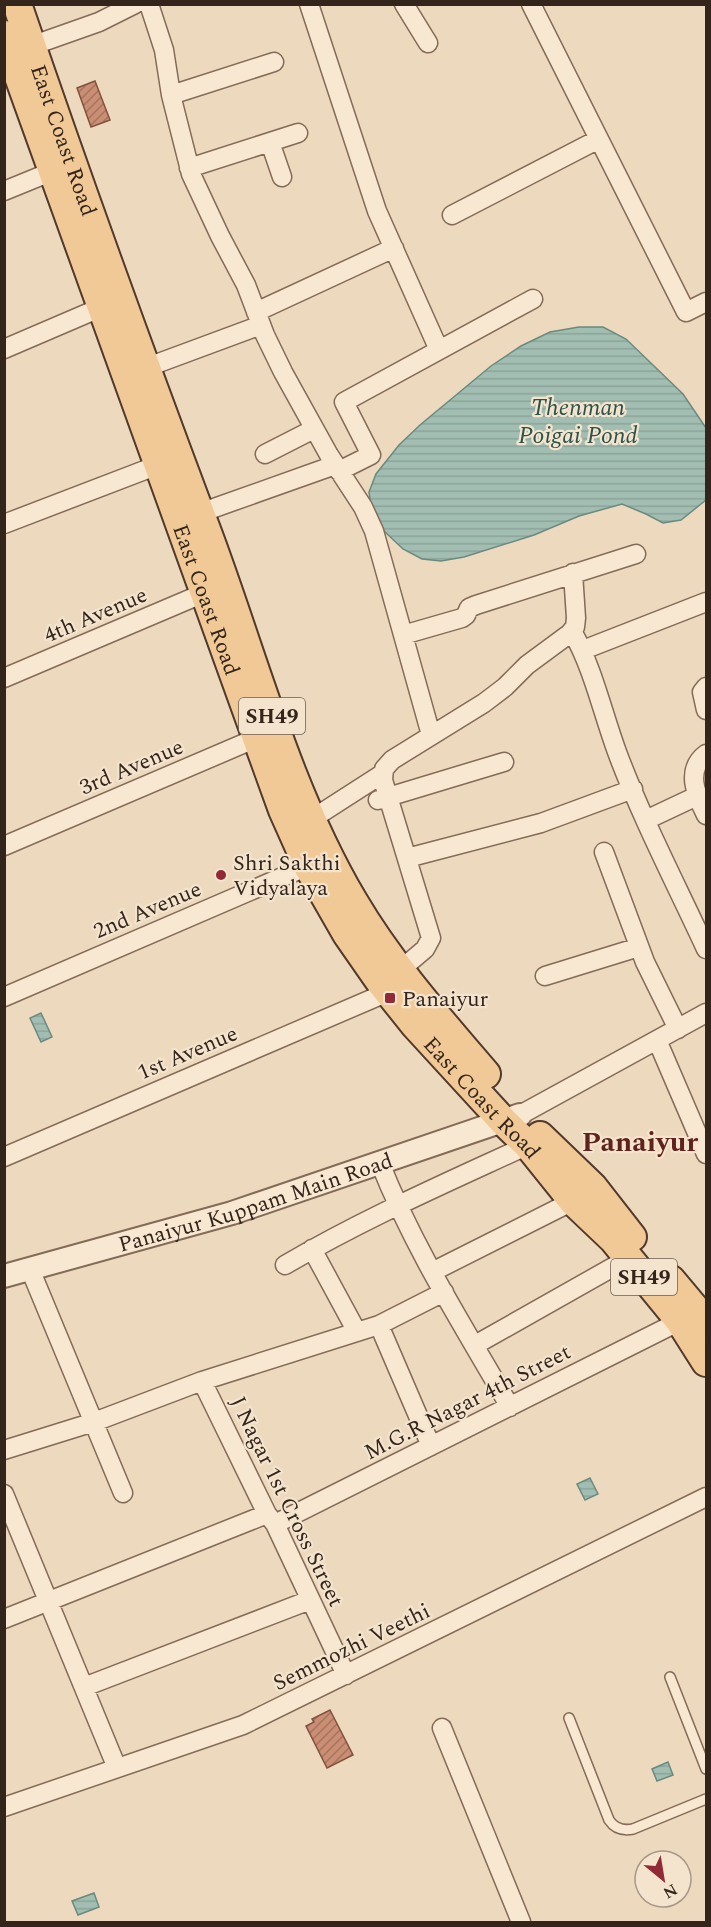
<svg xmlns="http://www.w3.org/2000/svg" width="711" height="1927" viewBox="0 0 711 1927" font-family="Spectral,serif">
	<defs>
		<pattern id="water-rules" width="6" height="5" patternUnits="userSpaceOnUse" patternTransform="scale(1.5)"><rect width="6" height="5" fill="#a2beb2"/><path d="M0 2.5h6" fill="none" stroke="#8ca398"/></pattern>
		<pattern id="building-hatch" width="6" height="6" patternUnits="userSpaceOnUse" patternTransform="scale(1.5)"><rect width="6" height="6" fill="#ca8e75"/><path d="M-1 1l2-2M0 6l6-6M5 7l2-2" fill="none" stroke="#a5745f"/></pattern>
	</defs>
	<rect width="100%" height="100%" fill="#ecd9be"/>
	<path fill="url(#water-rules)" stroke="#698b7f" stroke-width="1.5" d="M579,327H603L626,339L683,394L706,428V500L681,520L663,523L646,514L622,504L579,516L534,535L464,557L441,561L422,559L403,549L384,531L372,513L369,492L376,474L399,445L420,425L491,366L521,346L550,332Z
		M41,1013L52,1037L41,1042L30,1018Z
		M590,1478L598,1494L585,1500L577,1484Z
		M668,1762L673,1775L657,1781L652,1769Z
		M94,1893L99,1907L78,1915L72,1901Z"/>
	<path fill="url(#building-hatch)" stroke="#82513e" stroke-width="1.5" d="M95,81L110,120L91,127L77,88Z
		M330,1710L353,1755L327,1768L306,1726L314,1722L312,1719Z"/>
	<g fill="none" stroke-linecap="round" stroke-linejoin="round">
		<g stroke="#846a58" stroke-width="12">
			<path id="service" d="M670,1677L706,1769
				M569,1718L609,1820C615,1829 623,1831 633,1829L706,1799"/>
		</g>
		<g stroke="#846a58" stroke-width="21">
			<path id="minor" d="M149,4L164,50L171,95L191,174L220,236L246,285L265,335L283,372L329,455L363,507L374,531L431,735
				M309,4L377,211L439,350
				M404,4L428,43
				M531,4L686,312L706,302
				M31,46L99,22L135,4
				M171,95L274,62
				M270,142L282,177
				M189,168L298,133
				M4,191L53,171
				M452,215L599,139
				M256,312L394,248
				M4,349L102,307
				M145,368L261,325
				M265,454L314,429
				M339,471L371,455L344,402L533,299
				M200,513L335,465
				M4,524L158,465
				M572,631C593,668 602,711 617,752C642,819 676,884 706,949
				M403,635L462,618L466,615L469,608L476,605L636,554
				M583,650L706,602
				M4,678L204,593
				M706,687L702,692L706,710
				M706,754C685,770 696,795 706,815
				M378,800L504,762
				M312,819L382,774
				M646,820L699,795
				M4,846L266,734
				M604,852L645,962L678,1029
				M407,858L541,823L633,789
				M399,971L425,949L431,938L383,780L384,769L392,760L484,703L505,687L527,665L569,634L575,627L576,618L573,573
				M545,976L639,947
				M4,997L308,866
				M657,1040L706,1154
				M520,1115L706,1013
				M4,1157L388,992
				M380,1163C414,1249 464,1327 510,1407
				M312,1249L357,1332
				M285,1265C363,1219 446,1183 528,1145
				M30,1269L123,1493
				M432,1272L573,1201
				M379,1325L431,1446
				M475,1345L629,1258
				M202,1381L267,1514L275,1524L346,1675
				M4,1450L94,1422L202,1381L379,1325L444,1292
				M4,1494L117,1768
				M275,1524L680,1321
				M4,1619L267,1514
				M84,1687L310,1600
				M442,1728L521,1922
				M4,1807L243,1725L706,1497"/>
		</g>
		<g stroke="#846a58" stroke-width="26">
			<g id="tertiary">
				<path id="s1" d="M4,1276L232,1213L520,1115"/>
			</g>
		</g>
		<g stroke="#51392c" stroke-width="32">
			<g id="primary">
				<path id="s2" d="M17,4C77,180 140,354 205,527C252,651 285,786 353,901C390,964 439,1019 486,1074"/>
				<path id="s3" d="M4,35L257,738L283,810L308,866L347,934L379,980L415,1025L504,1122L528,1145L573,1201L613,1239L680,1321L706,1362"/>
				<path d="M540,1136L593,1187L632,1237"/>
				<path d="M671,1280L697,1311L706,1326"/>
			</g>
		</g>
		<use href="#service" stroke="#f8e7d1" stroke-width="9"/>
		<use href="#minor" stroke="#f8e7d1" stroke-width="18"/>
		<use href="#tertiary" stroke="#f8e7d1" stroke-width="22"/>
		<use href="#primary" stroke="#f0c996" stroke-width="28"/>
	</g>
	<g fill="#912936" stroke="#f4e4ce" stroke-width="2">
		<circle cx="221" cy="875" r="6"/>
		<rect x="384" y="992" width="12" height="12" rx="3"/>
	</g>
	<g text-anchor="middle" stroke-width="4.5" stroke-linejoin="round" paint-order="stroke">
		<g fill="#f4e4ce" stroke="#6e5e51" stroke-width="1.5">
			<rect x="239" y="698" width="66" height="36" rx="4.5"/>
			<rect x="611" y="1259" width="66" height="36" rx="4.5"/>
		</g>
		<g font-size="21" font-weight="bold" fill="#34251c">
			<text x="272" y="723">SH49</text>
			<text x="644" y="1284">SH49</text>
		</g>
		<g font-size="22" fill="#34251c" stroke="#f4e4ce">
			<text dy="8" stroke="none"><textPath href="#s2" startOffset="144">East Coast Road</textPath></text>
			<text dy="8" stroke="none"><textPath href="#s3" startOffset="600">East Coast Road</textPath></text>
			<text transform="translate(95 614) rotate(-23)" y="8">4th Avenue</text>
			<text transform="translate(131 766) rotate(-23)" y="8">3rd Avenue</text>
			<text transform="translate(147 909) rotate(-23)" y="8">2nd Avenue</text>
			<text transform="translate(187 1052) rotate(-23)" y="8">1st Avenue</text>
			<text dy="8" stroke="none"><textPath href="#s3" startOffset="1176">East Coast Road</textPath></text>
			<text dy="8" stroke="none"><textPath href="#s1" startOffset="262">Panaiyur Kuppam Main Road</textPath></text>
			<text transform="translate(467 1401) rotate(-27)" y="8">M.G.R Nagar 4th Street</text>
			<text transform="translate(288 1501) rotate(64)" y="8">J Nagar 1st Cross Street</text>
			<text transform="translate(351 1646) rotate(-26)" y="8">Semmozhi Veethi</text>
		</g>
		<g font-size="22" fill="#34251c" stroke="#f4e4ce" text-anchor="start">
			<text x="233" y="870">Shri Sakthi<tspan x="233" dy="25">Vidyalaya</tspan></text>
			<text x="402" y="1006">Panaiyur</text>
		</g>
		<g font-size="24" font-style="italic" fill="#2b534c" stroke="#f4e4ce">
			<text x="578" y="415">Thenman<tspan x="578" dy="28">Poigai Pond</tspan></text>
		</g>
		<g font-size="28" font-weight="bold" fill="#5f221c" stroke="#f4e4ce">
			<text x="640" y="1151">Panaiyur</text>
		</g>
	</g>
	<rect width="711" height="1927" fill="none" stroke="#34251c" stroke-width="12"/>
	<g transform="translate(663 1879) rotate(150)"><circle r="28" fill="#f4e4ce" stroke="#a79887" stroke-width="1.5"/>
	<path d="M0-4.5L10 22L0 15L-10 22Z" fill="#912936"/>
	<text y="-9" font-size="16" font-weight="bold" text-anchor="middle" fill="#34251c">N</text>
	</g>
</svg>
